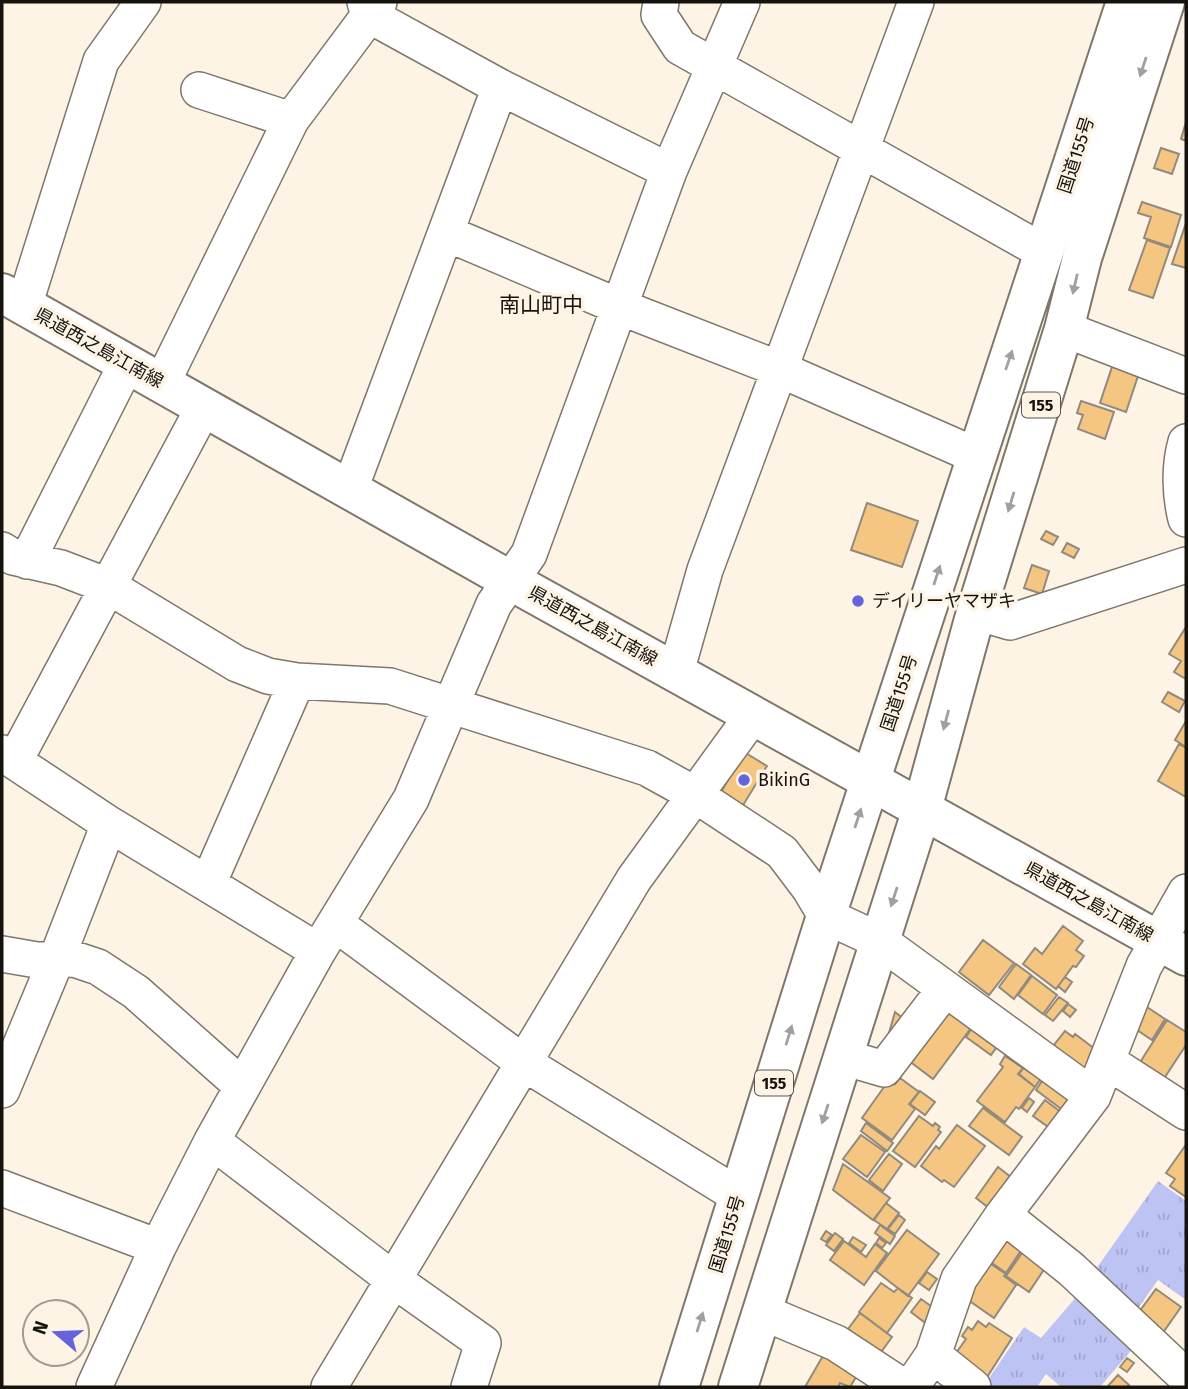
<svg xmlns="http://www.w3.org/2000/svg" width="1188" height="1389" viewBox="0 0 1188 1389" font-family="'Fira Sans','Noto Sans JP',sans-serif">
	<defs>
		<pattern id="grass-tufts" width="24" height="20" patternUnits="userSpaceOnUse" patternTransform="scale(1.75)"><rect width="24" height="20" fill="#bdc3f3"/><path d="M3 7l-1-3M5 7V3M7 7l1-3M15 17l-1-3M17 17v-4M19 17l1-3" fill="none" stroke="#a2a6cf"/></pattern>
	</defs>
	<rect width="100%" height="100%" fill="#fdf4e6"/>
	<path fill="url(#grass-tufts)" d="M1158,1181L1186,1201V1300L1158,1280L1132,1317L1089,1279Z
		M1083,1289L1140,1340L1100,1387H1061L1046,1374L1037,1387H983L1024,1327L1041,1338Z"/>
	<path fill="#f5c681" stroke="#938a7e" stroke-width="2" d="M1186,122V141L1181,139Z
		M1161,148L1179,154L1172,174L1154,168Z
		M1142,202L1181,215L1171,247L1144,238L1151,217L1138,213Z
		M1186,223V268L1172,264Z
		M1147,240L1170,248L1153,298L1129,290Z
		M1114,361L1140,370L1126,412L1100,403Z
		M1081,401L1114,412L1105,439L1078,429L1083,415L1077,413Z
		M867,503L918,521L902,567L851,550Z
		M1046,531L1058,537L1053,545L1041,539Z
		M1067,543L1079,549L1074,558L1062,552Z
		M1032,565L1049,571L1042,594L1024,588Z
		M1186,627V679L1174,672L1181,661L1169,654Z
		M1168,692L1185,701L1179,712L1162,702Z
		M1186,721V747L1175,740Z
		M1179,744L1186,748V797L1158,781Z
		M744,752L767,766L742,807L720,794Z
		M1063,926L1083,941L1076,950L1084,956L1076,967L1073,966L1056,989L1023,964L1035,948L1042,954Z
		M983,940L1014,963L989,995L959,972Z
		M1016,964L1031,975L1014,999L999,987Z
		M1032,976L1057,995L1043,1014L1018,995Z
		M1065,977L1072,982L1065,992L1058,986Z
		M1059,997L1068,1003L1053,1021L1045,1015Z
		M1068,1004L1076,1010L1070,1017L1063,1011Z
		M1144,1005L1165,1019L1152,1040L1131,1026Z
		M942,1006L971,1028L933,1079L904,1057Z
		M895,1012L910,1024L898,1040L889,1033Z
		M1167,1020L1186,1032V1045L1163,1080L1139,1064Z
		M976,1022L1001,1041L991,1055L966,1037Z
		M1065,1031L1073,1037L1075,1034L1095,1049L1084,1076L1050,1050Z
		M1005,1056L1023,1068L1018,1074L1035,1087L1019,1109L1016,1107L1005,1122L977,1101L1003,1067L1000,1064Z
		M1028,1062L1044,1074L1035,1087L1019,1074Z
		M1046,1075L1075,1096L1064,1111L1036,1090Z
		M900,1078L919,1092L909,1104L915,1109L892,1140L862,1118L889,1080L895,1084Z
		M920,1091L935,1102L925,1115L910,1104Z
		M1029,1098L1034,1102L1027,1112L1022,1108Z
		M1045,1100L1062,1113L1051,1129L1033,1116Z
		M983,1108L1022,1137L1009,1155L969,1126Z
		M919,1116L933,1126L935,1123L940,1127L938,1130L941,1132L915,1167L893,1151Z
		M866,1123L893,1143L887,1151L861,1131Z
		M957,1125L985,1146L954,1187L944,1180L942,1182L921,1166L936,1146L939,1149Z
		M861,1135L885,1152L867,1177L843,1159Z
		M1185,1146L1186,1147V1197L1170,1186L1175,1179L1166,1173Z
		M889,1154L902,1164L883,1191L869,1180Z
		M843,1164L890,1198L873,1220L833,1190Z
		M998,1167L1016,1181L993,1211L976,1198Z
		M886,1203L899,1213L887,1229L874,1220Z
		M899,1215L905,1220L895,1234L888,1229Z
		M880,1225L895,1236L890,1244L875,1233Z
		M1002,1227L1026,1243L1006,1273L982,1256Z
		M907,1230L939,1254L908,1296L876,1271Z
		M826,1231L832,1235L826,1242L821,1239Z
		M835,1233L843,1239L834,1251L826,1245Z
		M853,1237L866,1245L861,1252L849,1243Z
		M879,1238L886,1243L882,1248L876,1243Z
		M844,1241L866,1257L875,1244L887,1253L864,1285L830,1260Z
		M1024,1250L1047,1265L1029,1292L1006,1276Z
		M985,1260L1006,1274L1004,1276L1016,1285L994,1318L961,1295Z
		M927,1272L937,1279L929,1290L919,1283Z
		M881,1283L894,1292L898,1288L912,1298L887,1333L859,1312Z
		M1156,1289L1181,1307L1162,1334L1136,1316Z
		M921,1299L938,1311L928,1325L911,1312Z
		M860,1313L892,1337L876,1359L849,1339L853,1333L848,1329Z
		M978,1321L986,1327L989,1323L1012,1338L982,1385L949,1363L966,1339L962,1336L968,1327L972,1330Z
		M828,1347L862,1367L850,1387L840,1383L838,1387H805Z
		M1127,1358L1134,1363L1127,1372L1120,1367Z
		M1118,1375L1129,1385L1127,1387H1107Z"/>
	<g fill="none" stroke-linecap="round" stroke-linejoin="round">
		<g stroke="#7f776b" stroke-width="38">
			<path id="minor" d="M365,2L369,15L500,87L669,171
				M661,2L659,15L680,47L1044,252
				M199,90L291,120
				M446,233L620,307L779,369L977,456
				M24,306L101,61L143,2
				M1064,329L1186,376
				M162,383L291,120L379,2
				M1186,442C1179,466 1180,495 1186,519
				M350,489L500,87
				M2,550L13,557L61,568L108,586L237,664L268,676L297,681L390,686L647,768L694,794L782,852L810,889L826,916L880,941L1093,1096
				M27,561L127,363
				M976,612L1010,622L1186,565
				M676,672L705,570L916,2
				M2,753L109,824L318,951
				M15,760L204,407
				M208,884L297,681
				M336,924L524,1063L739,1196
				M2,954L37,960L74,959L98,967L136,992L242,1086
				M843,1057L884,1069L945,989
				M1107,1061L1186,1112
				M2,1090L57,958L109,824
				M212,1141L394,1280L483,1343L469,1387
				M2,1188L158,1247
				M1003,1215L1071,1269L1186,1377
				M762,1312L836,1343L903,1387
				M933,1355L973,1387
				M94,1387L158,1247L212,1141L318,951L411,799L494,604L529,554L669,171L742,2
				M329,1387L634,879L753,715
				M911,1387L933,1355L959,1279L1003,1215L1093,1096L1144,966L1186,892"/>
		</g>
		<g stroke="#7f776b" stroke-width="42">
			<path id="major" d="M2,293L511,581L1186,956"/>
		</g>
		<g stroke="#7f776b" stroke-width="42">
			<path id="highway" d="M679,1387L826,916L1126,2
				M738,1387L922,809L976,612L1064,329L1082,258L1165,2"/>
		</g>
		<use href="#minor" stroke="#fff" stroke-width="35"/>
		<use href="#major" stroke="#fff" stroke-width="38"/>
		<use href="#highway" stroke="#fff" stroke-width="38"/>
	</g>
	<defs><path id="oneway-solid" d="M-6-.8H1V-3.2L6.5 0L1 3.2V.8H-6Z" transform="scale(1.75)"/></defs>
	<g fill="#a2a09f">
		<use href="#oneway-solid" transform="translate(1143 67) rotate(108)"/>
		<use href="#oneway-solid" transform="translate(1075 284) rotate(103)"/>
		<use href="#oneway-solid" transform="translate(1009 360) rotate(-71)"/>
		<use href="#oneway-solid" transform="translate(1011 502) rotate(107)"/>
		<use href="#oneway-solid" transform="translate(937 575) rotate(-72)"/>
		<use href="#oneway-solid" transform="translate(946 720) rotate(105)"/>
		<use href="#oneway-solid" transform="translate(858 818) rotate(-72)"/>
		<use href="#oneway-solid" transform="translate(894 897) rotate(108)"/>
		<use href="#oneway-solid" transform="translate(789 1035) rotate(-73)"/>
		<use href="#oneway-solid" transform="translate(825 1114) rotate(108)"/>
		<use href="#oneway-solid" transform="translate(700 1322) rotate(-73)"/>
	</g>
	<g fill="#6664dd" stroke="#fdf4e6" stroke-width="2.5">
		<circle cx="858" cy="601" r="7"/>
		<circle cx="744" cy="780" r="7"/>
	</g>
	<g text-anchor="middle" stroke-width="7" stroke-linejoin="round" paint-order="stroke">
		<g fill="#fdf4e6" stroke="#5b564f" stroke-width="2">
			<rect x="1022" y="392.5" width="38" height="25" rx="5"/>
			<rect x="755" y="1070.5" width="38" height="25" rx="5"/>
		</g>
		<g font-size="16" font-weight="bold" fill="#16120e">
			<text x="1041" y="411">155</text>
			<text x="774" y="1089">155</text>
		</g>
		<g font-size="18" fill="#16120e" stroke="#fdf4e6">
			<text transform="translate(1076 155) rotate(-72)" y="6">国道155号</text>
			<text transform="translate(99 348) rotate(29)" y="6">県道西之島江南線</text>
			<text transform="translate(593 626) rotate(29)" y="6">県道西之島江南線</text>
			<text transform="translate(899 693) rotate(-72)" y="6">国道155号</text>
			<text transform="translate(1089 902) rotate(29)" y="6">県道西之島江南線</text>
			<text transform="translate(727 1234) rotate(-73)" y="6">国道155号</text>
		</g>
		<g font-size="18" fill="#16120e" stroke="#fdf4e6" text-anchor="start">
			<text x="872" y="607">デイリーヤマザキ</text>
			<text x="758" y="786">BikinG</text>
		</g>
		<g font-size="21" fill="#16120e" stroke="#fdf4e6">
			<text x="541" y="312">南山町中</text>
		</g>
	</g>
	<rect width="1188" height="1389" fill="none" stroke="#16120e" stroke-width="7"/>
	<g transform="translate(56 1333) rotate(289)"><circle r="33" fill="#fdf4e6" stroke="#a19a90" stroke-width="2"/>
	<path d="M0-5L12 26L0 18L-12 26Z" fill="#6664dd"/>
	<text y="-10" font-size="19" font-weight="bold" text-anchor="middle" fill="#16120e">N</text>
	</g>
</svg>
